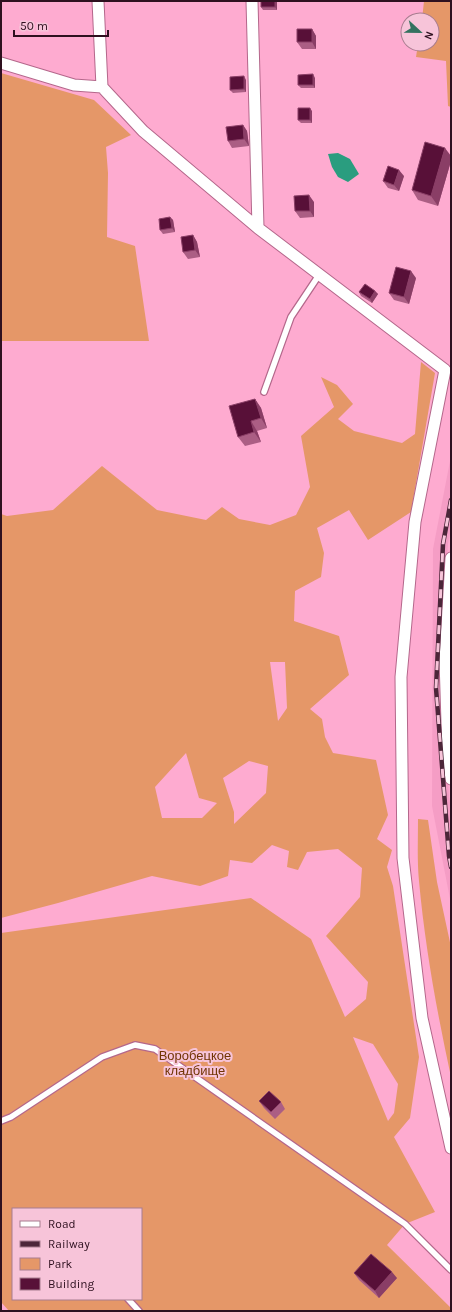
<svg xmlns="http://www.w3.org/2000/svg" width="452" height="1312" viewBox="0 0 452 1312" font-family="Karla,sans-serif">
	<rect width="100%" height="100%" fill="#feabd0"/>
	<path fill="#f59dc5" d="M451,456V528L448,544L441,659L449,797L451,808V904L432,806L433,549Z"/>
	<path fill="#e59768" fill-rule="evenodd" d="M424,1H451V107L448,106L446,61L416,57L418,44H432V20H422Z
		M1,73L94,100L131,135L106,147L108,173L107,237L135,246L149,341H1Z
		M421,362L435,373L411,512L368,540L349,510L317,528L324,553L321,577L295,591L294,621L339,636L349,675L310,709L322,719L325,737L333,753L376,760L388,815L377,839L392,850L387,867L393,886L419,1057L410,1118L394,1137L435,1212L405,1224L387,1245L451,1308V1311H9L1,1302V933L251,898L311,939L345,1017L366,999L368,982L326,936L360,897L362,868L338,849L307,852L298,870L287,867L289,851L272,845L252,863L230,860L228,876L200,886L152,876L58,903L1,918V514L7,516L53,510L102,466L157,510L206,520L222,507L239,519L270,525L296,515L310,487L301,436L334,407L321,377L337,385L353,404L338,419L354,431L402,443L415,434ZM270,662H285L287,708L278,721ZM186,753L199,798L217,803L202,818H162L155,787ZM249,761L268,766L266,793L234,824V812L223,778ZM353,1037L373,1044L398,1084L394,1113L388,1121ZM13,1209H141V1299H13Z
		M418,819L428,820L437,882L451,947V1077C437,1012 425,947 419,881C417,860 418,840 418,819Z"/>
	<path fill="#2a9d7f" d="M338,153L350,159L359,174L348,182L338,177L332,167L328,154Z"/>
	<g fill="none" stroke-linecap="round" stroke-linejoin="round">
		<g stroke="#b4678b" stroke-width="8">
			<path id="service" d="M264,392L291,317L319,275
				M1,1121L11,1117L102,1057L135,1045L155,1049L405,1224L451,1270
				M128,1299L139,1311"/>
		</g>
		<g stroke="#b4678b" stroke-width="13">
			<path id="minor" d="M98,1L102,87L143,131L258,228L445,370L415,522L401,677L403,858L422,1018L451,1148
				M252,1L258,228
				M1,63L74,85L102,87
				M451,558L445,660L448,754L451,779"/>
		</g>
		<use href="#service" stroke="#fff" stroke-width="5.5"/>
		<use href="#minor" stroke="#fff" stroke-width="11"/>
		<g stroke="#4c2639" stroke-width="4.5">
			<path id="rail" d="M451,500L443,544L436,688L449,856L451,867"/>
		</g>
		<use href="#rail" stroke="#f7c4d9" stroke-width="3" stroke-dasharray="9" stroke-linecap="butt"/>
	</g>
	<path fill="#ab5e84" d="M261,1H277V10H263L261,7Z
		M312,29L316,36V49H302L297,42Z
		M315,78V88H301L298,85Z
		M246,80V92L233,93L230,90Z
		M312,111V123H301L298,120Z
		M243,125L247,131L249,146L232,148L228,141Z
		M451,156V161L438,206L418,200L412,190Z
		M404,176L399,191L388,188L383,181Z
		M314,202V217L300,218L295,211Z
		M170,217L173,220L175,232L163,234L160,230Z
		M193,235L197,242L200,257L188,259L183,252Z
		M416,278L409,304L394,300L389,293Z
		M375,291L378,294L372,303L361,296L359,292Z
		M255,399L261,408L267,428L257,431L261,442L245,446L238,437Z
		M259,1101L281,1102L285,1109L275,1119L264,1108Z
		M354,1273L397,1278L379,1298L359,1280Z"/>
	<path fill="#8a3e66" d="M275,1H277V10L275,7Z
		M312,29L316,36V49L312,42Z
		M313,74L315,78V88L313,85Z
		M244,76L246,80V92L244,89Z
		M310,108L312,111V123L310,120Z
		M243,125L247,131L249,146L244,139Z
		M445,148L451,156V161L438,206L431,196Z
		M399,170L404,176L399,191L394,185Z
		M309,195L314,202V217L310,211Z
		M170,217L173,220L175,232L172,228Z
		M193,235L197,242L200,257L195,250Z
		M411,271L416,278L409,304L404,297Z
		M375,291L378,294L372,303L370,299Z
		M255,399L261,408L267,428L261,418Z
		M251,421L257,431L261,442L254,432Z
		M392,1272L397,1278L379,1298L375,1291Z"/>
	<path fill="#581038" stroke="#8a3e66" d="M261,1H275V7H261Z
		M297,29H312V42H297Z
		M313,74V85H298V75Z
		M244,76V89L230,90V77Z
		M298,108H310V120H298Z
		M243,125L244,139L228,141L226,127Z
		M425,142L445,148L431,196L412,190Z
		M388,166L399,170L394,185L383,181Z
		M309,195L310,211H295L294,196Z
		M170,217L172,228L160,230L159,219Z
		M193,235L195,250L183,252L181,237Z
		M396,267L411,271L404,297L389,293Z
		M365,284L375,291L370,299L359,292Z
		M255,399L261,418L251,421L254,432L238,437L229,406Z
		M269,1091L281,1102L271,1112L259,1101Z
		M371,1254L392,1272L375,1291L354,1273Z"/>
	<g text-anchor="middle" stroke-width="4" stroke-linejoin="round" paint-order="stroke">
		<g font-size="13" fill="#713505" stroke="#f7c4d9">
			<text x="195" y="1060">Воробецкое<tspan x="195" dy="15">кладбище</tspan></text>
		</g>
	</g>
	<rect width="452" height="1312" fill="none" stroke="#2e101f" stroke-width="4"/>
	<rect x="12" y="1208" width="130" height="92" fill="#f7c4d9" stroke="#a77c8f"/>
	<rect x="20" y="1221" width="20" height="6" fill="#ffffff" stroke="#a77c8f"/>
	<text x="48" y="1228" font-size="12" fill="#2e101f">Road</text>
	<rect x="20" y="1241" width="20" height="6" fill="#4c2639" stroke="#a77c8f"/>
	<text x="48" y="1248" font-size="12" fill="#2e101f">Railway</text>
	<rect x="20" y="1258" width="20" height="12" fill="#e59768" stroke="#a77c8f"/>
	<text x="48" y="1268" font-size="12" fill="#2e101f">Park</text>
	<rect x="20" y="1278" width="20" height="12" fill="#581038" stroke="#a77c8f"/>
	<text x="48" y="1288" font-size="12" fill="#2e101f">Building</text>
	<g transform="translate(420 32) rotate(112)"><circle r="19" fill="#f7c4d9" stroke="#a77c8f"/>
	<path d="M0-3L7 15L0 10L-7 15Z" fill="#33725f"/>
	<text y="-6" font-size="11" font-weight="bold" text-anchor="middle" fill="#2e101f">N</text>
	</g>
	<path d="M14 30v6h94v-6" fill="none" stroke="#2e101f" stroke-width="2"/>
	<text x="20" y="30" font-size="12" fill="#2e101f" stroke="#f7c4d9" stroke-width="3" paint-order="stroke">50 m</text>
</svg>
